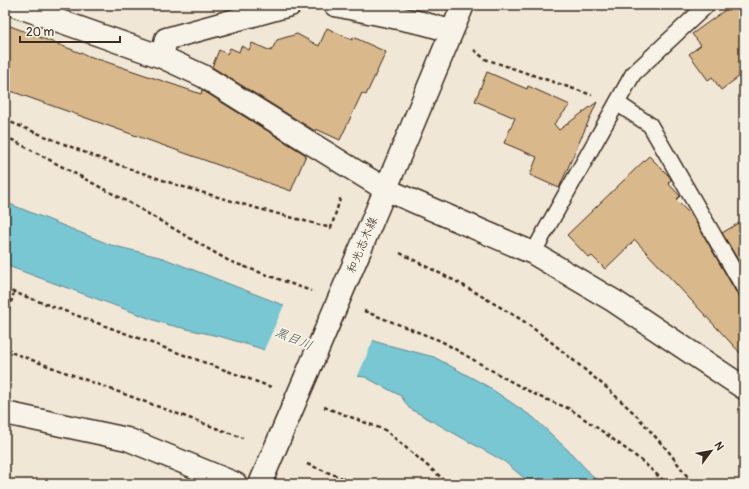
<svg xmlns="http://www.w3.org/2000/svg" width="749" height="489" viewBox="0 0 749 489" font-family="Pangolin,'Klee One',sans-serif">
	<rect width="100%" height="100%" fill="#f1e7d6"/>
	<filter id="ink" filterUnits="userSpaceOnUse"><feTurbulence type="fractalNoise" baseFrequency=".025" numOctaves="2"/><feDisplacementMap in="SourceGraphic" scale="8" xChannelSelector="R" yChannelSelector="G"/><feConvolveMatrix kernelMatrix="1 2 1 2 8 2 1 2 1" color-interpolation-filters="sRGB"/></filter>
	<g filter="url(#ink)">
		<path fill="#78c7d3" stroke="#60888b" d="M5,202L111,245L163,258L380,343L434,357L487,386L534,418L572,454L600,484H531L505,462L409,408L401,396L365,377L324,373L259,348L222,337L165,324L5,265Z"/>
		<path fill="#f1e7d6" d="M285,303L374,338L357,378L323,375L263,352Z"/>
		<path fill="#d9b98c" stroke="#3b2a1e" d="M732,5H744V73L721,90L712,77L708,80L689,54L701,45L692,34Z
			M5,24L86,55L201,94L202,90L306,155L291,191L5,89Z
			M327,28L352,40L353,37L386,52L366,95L362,93L340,140L316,129L315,131L212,67L219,50L227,54L230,48L239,52L241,46L249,50L252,43L271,51L277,40L297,34L319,46Z
			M487,72L527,89L528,86L570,105L554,124L559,130L597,102L559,188L530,175L537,157L504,143L515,118L475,101Z
			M649,156L670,177L671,180L668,183L680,196L676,200L693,217L736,292L740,296L744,297V357L635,240L605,269L592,256L589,258L567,235Z
			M744,220V270L722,233Z"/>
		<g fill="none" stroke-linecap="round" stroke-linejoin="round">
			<g stroke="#3b2a1e" stroke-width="18">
				<path id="service" d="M617,103L650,125L744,288
					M533,253L633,74L707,5"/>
			</g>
			<g stroke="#3b2a1e" stroke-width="25">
				<path id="minor" d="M14,5L162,57L203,76L349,167L385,189
					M335,5L422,23L451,31
					M162,57L166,39L290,5
					M5,413L127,439L236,484"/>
			</g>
			<g stroke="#3b2a1e" stroke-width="25">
				<path id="tertiary" d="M385,189L533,253L614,301L744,388"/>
			</g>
			<g stroke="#3b2a1e" stroke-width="25">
				<path id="secondary" d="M360,250L463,5
					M260,484L280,437"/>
			</g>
			<path stroke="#3b2a1e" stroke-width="2.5" stroke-dasharray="4 3" stroke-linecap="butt" d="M474,50L485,59L592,95
				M5,120L96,157L180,186L256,208L331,228L341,196
				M5,136L128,202L229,261L311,291
				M400,253L461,284L522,320L550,341L607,388L635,414L669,452L693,484
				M5,289L271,387
				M364,311L441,341L510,381L540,397L570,409L606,434L642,461L667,484
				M5,323L14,292
				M5,350L243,438
				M324,407L385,430L449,484
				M307,464L357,484"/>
			<use href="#service" stroke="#f7f3e8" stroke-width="15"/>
			<use href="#minor" stroke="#f7f3e8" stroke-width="22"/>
			<use href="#tertiary" stroke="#f7f3e8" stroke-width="22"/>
			<use href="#secondary" stroke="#f7f3e8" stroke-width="22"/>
			<g stroke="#3b2a1e" stroke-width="25" stroke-linecap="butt">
				<path id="secondary-bridge" d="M280,437L360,250"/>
			</g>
			<use href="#secondary-bridge" stroke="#f7f3e8" stroke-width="22"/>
		</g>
	</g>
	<g text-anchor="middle" stroke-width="3.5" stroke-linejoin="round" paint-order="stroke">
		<g font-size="12" fill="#3b2a1e" stroke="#f7f3e8">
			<text transform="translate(362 245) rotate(-67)" y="4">和光志木線</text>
		</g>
		<g font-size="13" font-style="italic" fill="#4d5954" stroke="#f7f3e8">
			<text transform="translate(294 338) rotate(23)" y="5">黒目川</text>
		</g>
	</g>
	<rect width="749" height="489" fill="none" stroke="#f7f3e8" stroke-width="20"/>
	<rect x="10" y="10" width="729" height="469" fill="none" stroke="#3b2a1e" stroke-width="1.5" filter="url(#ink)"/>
	<g transform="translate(711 451) rotate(58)" stroke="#f7f3e8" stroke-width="3" paint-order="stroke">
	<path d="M0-3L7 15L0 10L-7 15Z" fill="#3b2a1e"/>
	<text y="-6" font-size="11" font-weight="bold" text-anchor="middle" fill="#3b2a1e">N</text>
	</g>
	<path d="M20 36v6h100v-6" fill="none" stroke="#3b2a1e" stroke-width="2"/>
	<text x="26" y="36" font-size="12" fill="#3b2a1e" stroke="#f7f3e8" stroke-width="3" paint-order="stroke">20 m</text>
</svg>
